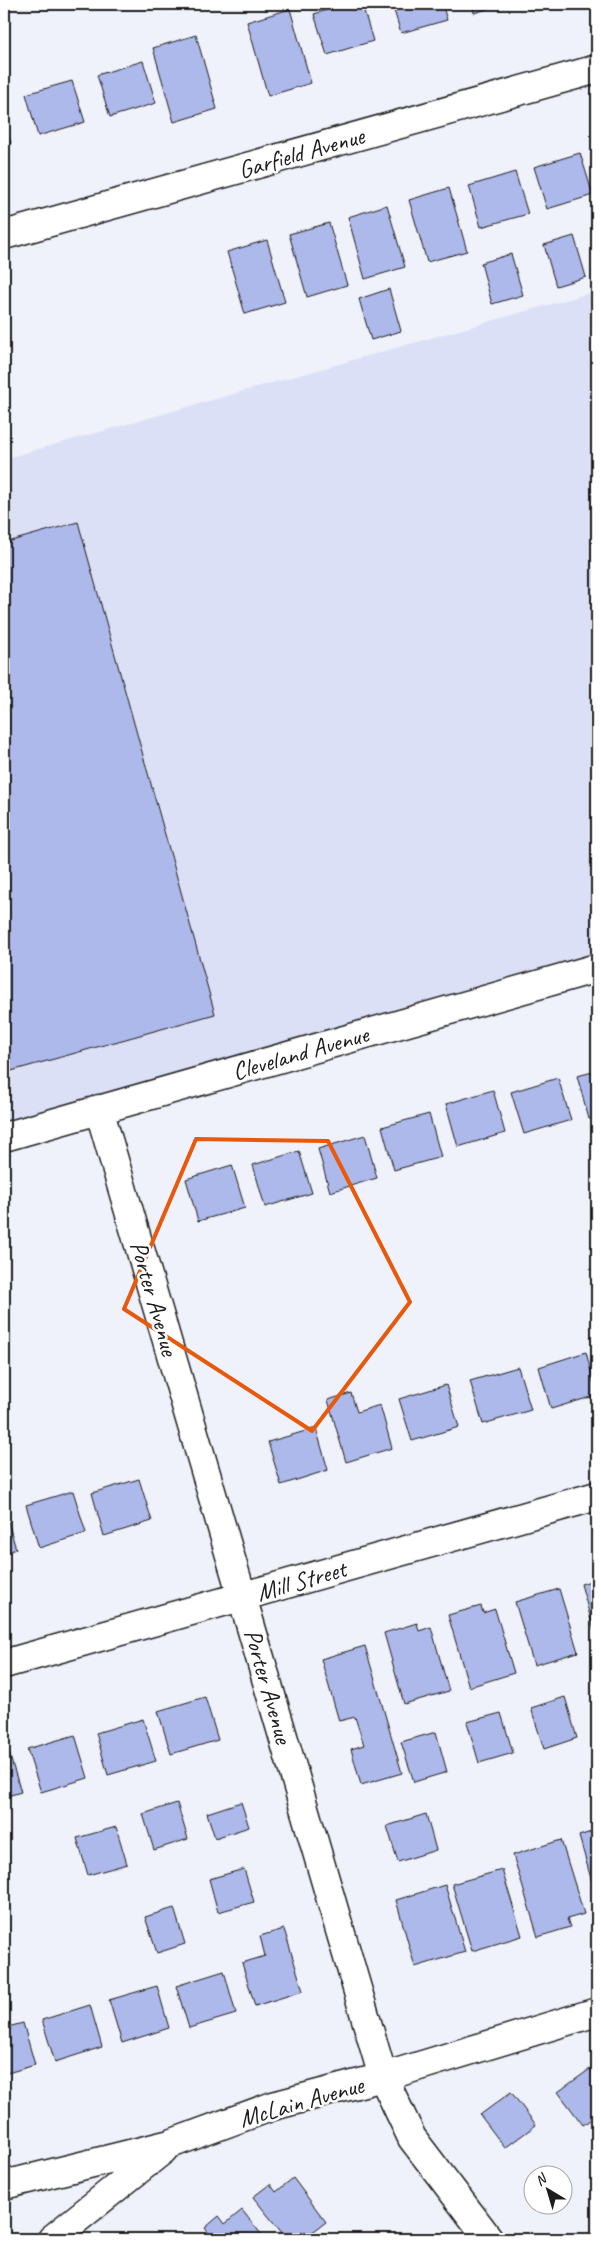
<svg xmlns="http://www.w3.org/2000/svg" width="601" height="2243" viewBox="0 0 601 2243" font-family="Caveat,sans-serif">
	<rect width="100%" height="100%" fill="#eff1fb"/>
	<filter id="ink" filterUnits="userSpaceOnUse"><feTurbulence type="fractalNoise" baseFrequency=".02" numOctaves="2"/><feDisplacementMap in="SourceGraphic" scale="10" xChannelSelector="R" yChannelSelector="G"/><feConvolveMatrix kernelMatrix="1 2 1 2 8 2 1 2 1" color-interpolation-filters="sRGB"/></filter>
	<g filter="url(#ink)">
		<path fill="#dbe0f6" d="M597,291V968L4,1136V459Z"/>
		<path fill="#adb9ea" stroke="#1c1c1c" d="M347,4H362L373,41L327,55L314,14Z
			M392,4H442L447,20L401,33Z
			M472,4H504L474,13Z
			M290,9L311,83L268,96L247,22Z
			M196,35L217,109L174,122L153,48Z
			M143,61L156,103L110,117L97,75Z
			M72,81L85,122L38,136L26,94Z
			M4,119L11,143L4,146Z
			M580,153L593,195L547,209L534,167Z
			M515,172L528,214L481,227L469,186Z
			M449,188L467,251L427,262L409,200Z
			M387,205L405,267L365,279L348,217Z
			M329,223L347,285L307,297L289,234Z
			M574,236L586,277L556,286L544,245Z
			M267,240L285,302L245,314L227,252Z
			M511,254L523,295L492,304L481,263Z
			M389,289L401,331L371,340L359,299Z
			M78,522L215,1014L4,1073V543Z
			M597,1071V1117L589,1119L577,1076Z
			M558,1078L571,1120L524,1134L511,1092Z
			M493,1090L505,1133L458,1147L446,1104Z
			M429,1114L441,1157L394,1170L382,1127Z
			M365,1135L377,1178L330,1192L318,1149Z
			M299,1151L312,1193L265,1207L253,1165Z
			M232,1165L245,1208L198,1221L186,1179Z
			M586,1352L597,1395L551,1409L539,1367Z
			M518,1367L531,1410L483,1424L470,1381Z
			M446,1385L459,1427L412,1441L399,1399Z
			M351,1393L357,1412L380,1405L392,1448L346,1462L328,1400Z
			M316,1428L328,1470L281,1485L268,1442Z
			M139,1479L152,1521L104,1536L92,1493Z
			M73,1491L86,1533L39,1548L26,1505Z
			M4,1508L16,1549L4,1553Z
			M597,1579V1641L581,1584Z
			M559,1589L578,1652L534,1665L515,1602Z
			M481,1606L483,1613L495,1609L514,1673L469,1687L448,1615Z
			M417,1623L419,1631L431,1627L449,1691L404,1704L384,1633Z
			M365,1646L402,1773L361,1785L351,1749L364,1745L355,1717L339,1721L321,1659Z
			M205,1697L218,1740L171,1754L158,1711Z
			M565,1697L577,1738L544,1749L531,1708Z
			M501,1713L513,1753L479,1763L467,1722Z
			M143,1719L156,1761L108,1775L96,1733Z
			M436,1732L447,1772L414,1782L401,1742Z
			M75,1735L88,1778L41,1792L27,1749Z
			M8,1750L21,1792L4,1797V1751Z
			M241,1802L249,1827L215,1838L207,1813Z
			M177,1803L188,1839L154,1850L143,1814Z
			M426,1814L436,1850L398,1862L387,1826Z
			M116,1827L127,1864L88,1875L77,1838Z
			M597,1830V1900L579,1836Z
			M561,1840L584,1914L567,1919L570,1927L538,1937L513,1855Z
			M244,1869L254,1902L218,1912L209,1879Z
			M502,1870L522,1936L472,1951L452,1884Z
			M445,1885L465,1952L415,1967L396,1900Z
			M174,1908L185,1944L157,1953L145,1917Z
			M284,1929L303,1991L255,2006L242,1963L265,1956L260,1936Z
			M224,1971L236,2014L189,2028L176,1986Z
			M157,1986L169,2028L122,2043L109,2000Z
			M90,2005L102,2047L55,2062L42,2020Z
			M23,2023L35,2065L4,2074V2028Z
			M590,2069L597,2078V2115L583,2125L558,2092Z
			M511,2092L536,2125L505,2148L480,2115Z
			M293,2178L326,2222L303,2239H287L253,2197L270,2184L276,2192Z
			M242,2210L265,2239H213L205,2228L219,2216L225,2224Z"/>
		<g fill="none" stroke-linecap="round" stroke-linejoin="round">
			<g stroke="#1c1c1c" stroke-width="31">
				<path id="minor" d="M4,235L597,69
					M99,1109L383,2077L412,2138L489,2239
					M4,1137L597,968
					M4,1664L597,1496
					M4,2185L170,2144L273,2106L383,2077L597,2012
					M52,2239L163,2150"/>
			</g>
			<use href="#minor" stroke="#fff" stroke-width="28"/>
		</g>
	</g>
	<path fill="none" stroke="#e8590c" stroke-width="4" stroke-linejoin="round" d="M196,1139L328,1141L410,1302L312,1431L124,1309Z"/>
	<g text-anchor="middle" stroke-width="5" stroke-linejoin="round" paint-order="stroke">
		<g font-size="25" fill="#1c1c1c" stroke="#fff">
			<text transform="translate(301 152) rotate(-16)" y="9">Garfield Avenue</text>
			<text transform="translate(300 1052) rotate(-16)" y="9">Cleveland Avenue</text>
			<text transform="translate(155 1298) rotate(74)" y="9">Porter Avenue</text>
			<text transform="translate(301 1580) rotate(-16)" y="9">Mill Street</text>
			<text transform="translate(269 1686) rotate(74)" y="9">Porter Avenue</text>
			<text transform="translate(301 2101) rotate(-16)" y="9">McLain Avenue</text>
		</g>
	</g>
	<rect width="601" height="2243" fill="none" stroke="#fff" stroke-width="20"/>
	<rect x="10" y="10" width="581" height="2223" fill="none" stroke="#1c1c1c" stroke-width="2" filter="url(#ink)"/>
	<g transform="translate(548 2190) rotate(322)"><circle r="24" fill="#ffffff" stroke="#a4a4a4"/>
	<path d="M0-4L9 19L0 12L-9 19Z" fill="#1c1c1c"/>
	<text y="-8" font-size="14" font-weight="bold" text-anchor="middle" fill="#1c1c1c">N</text>
	</g>
</svg>
